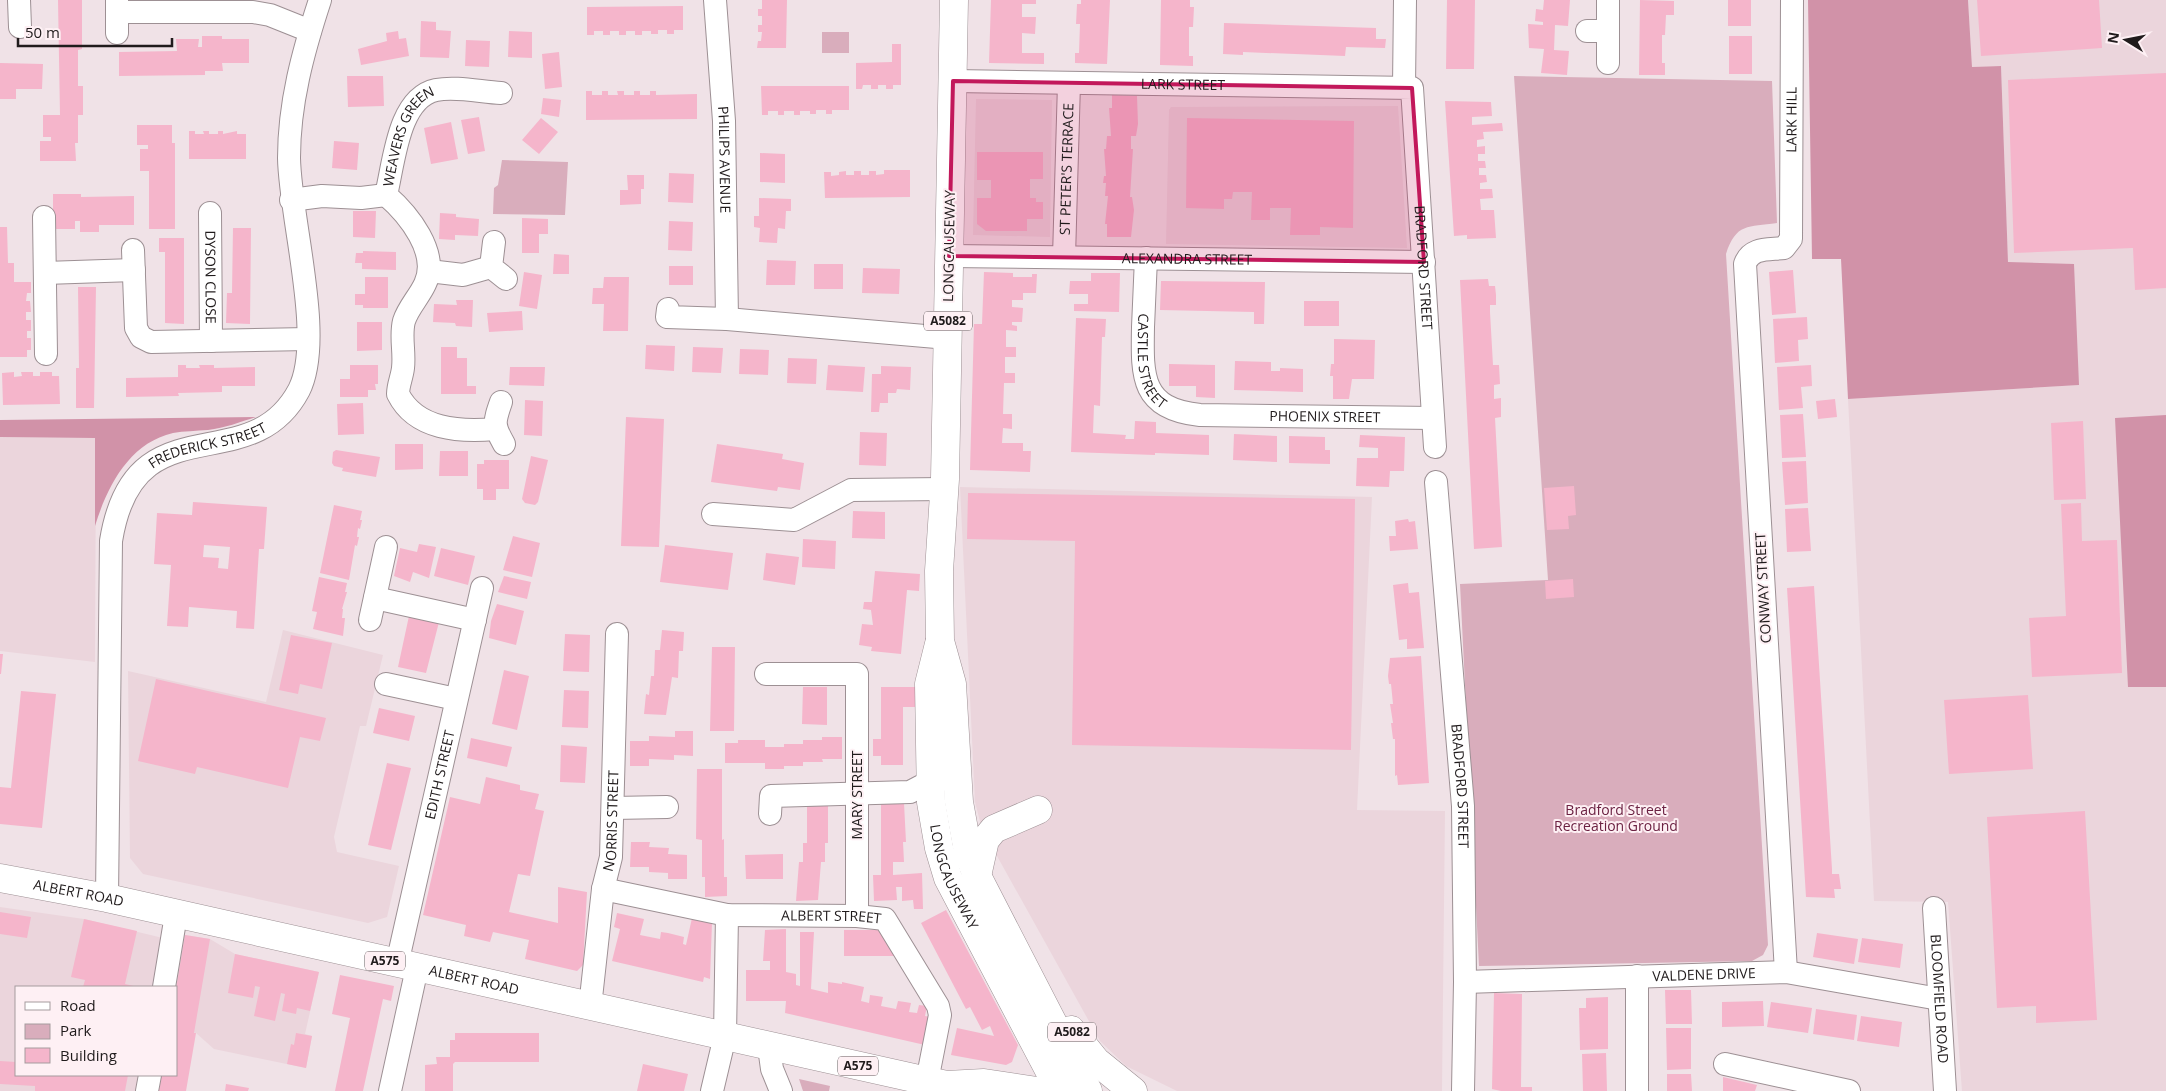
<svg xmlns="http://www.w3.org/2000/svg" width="2166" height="1091" viewBox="0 0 2166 1091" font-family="'Open Sans',sans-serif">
	<rect width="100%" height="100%" fill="#f0e2e7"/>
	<path fill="#ebd5dc" d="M1968,0H2166V1091H1962L1948,902L1874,901L1848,399L2079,385L2008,263L2001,66L1972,67Z
		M976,99L1052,100L1050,237L973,235Z
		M1398,106L1407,248L1166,244L1169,110L1171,107Z
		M0,437L96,438L95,662L0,651Z
		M960,487L1372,497L1357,810L1445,811L1442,1091H1177L1126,1066L1100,1041L982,829L975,802Z
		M283,630L383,655L366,726H360L334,837L337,852L399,866L387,917L368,923L143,874L130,858L128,671L266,702Z
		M0,907L84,919L163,938L185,935L210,939L235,954L319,972L305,1034L312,1036L306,1068L214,1049L196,1033L176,1030V987H16V1075H158L155,1091H0Z"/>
	<path fill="#d9adbc" d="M822,32H849V53H822Z
		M1514,76L1772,81L1777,223C1748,227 1736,223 1726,254L1768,945L1763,955L1752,961L1479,966L1460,584L1548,580Z
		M502,160L568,162L565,215L493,214L494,188L498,185Z
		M799,1079L830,1086L829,1091H803Z"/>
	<path fill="#d192a8" d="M1808,0H1968L1972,67L2001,66L2008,262L2074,264L2079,385L1848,399L1841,259H1812Z
		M2166,415V687H2128L2115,418Z
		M256,417C240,422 225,428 208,430C196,431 184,431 173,433C129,443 107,487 95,526V438L0,437V420Z"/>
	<path fill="#f5b5cb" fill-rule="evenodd" d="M58,0H82V49L78,50V86H83V115H78V143H75L76,161H40V141H51V137H43V115H60Z
		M762,0H787L786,48H757L758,41H761L762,32H758V25H762V16H758V9H762Z
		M991,0H1036V4H1022V17H1036L1035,34L1022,33V53H1044V64L989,63Z
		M1081,0H1110L1107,64L1075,63V53H1079L1080,24H1076L1077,4H1081Z
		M1161,0H1190V7H1194L1193,27H1189V56H1193V66L1160,65Z
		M1447,0H1475L1474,69H1446Z
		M1544,0H1570L1568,26L1555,25L1554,50L1569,51L1567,75L1541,73L1544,49L1529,48L1528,24L1543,25V22L1535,21L1536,9L1543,10Z
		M1640,0L1674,1V15H1666L1665,35H1662V63H1665V75H1639Z
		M1728,0H1751V26H1728Z
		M1977,0H2099L2102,48L1981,56Z
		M683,6V30H674V34H667V30H658V34H651V31H642V35H635V31H626V35H619V31H610V35H603V31H594V35H587V7Z
		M421,21L436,22V30L451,31L449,58L420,57Z
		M1224,23L1376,28V39H1386L1385,48L1346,47L1345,56L1243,52V55L1223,54Z
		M398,31L399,39L406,38L409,56L361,65L358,49L387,41L386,33Z
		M509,31L532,32V58L508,57Z
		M202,36H222V39H249V63H222L223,71H205V75L119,76V52L177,51L176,39H199L198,47H202Z
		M1729,36H1752V74H1729Z
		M466,40L490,41L489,67L465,66Z
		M892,44H901V85H893V89H886V85H878V89H871V85H863L862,89H856V63L892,62Z
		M559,52L562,87L545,89L542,54Z
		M0,63L43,64L42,89H16V99H0Z
		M2166,73V288L2135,290L2133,248L2014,253L2008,80Z
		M347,76H383L384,106L348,107Z
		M761,86H849V110H832V114H826V110H816V114H810V111H800V115H794V111H784V115H778V111H768V115H762Z
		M586,91H592V95H602V91H608V95H618L617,91H624V95H634V91H640V95H650V91H656V95L697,94V119L586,120Z
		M1112,95L1137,96L1138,124L1136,136H1131V149H1133L1130,197H1132L1134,210L1131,237H1107V224H1105L1108,196H1105L1106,183H1103L1104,176H1106L1104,149H1106L1107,136H1111L1109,108H1112Z
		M543,98L561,100L559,117L541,114Z
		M1445,101L1491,102L1492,116L1472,117V125L1502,123L1503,131L1483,132L1484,139L1477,140V147L1485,146V154H1478V161H1485L1486,168H1479V175H1486L1487,182L1480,183V189H1492L1493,198L1480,199L1481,210H1494L1496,238L1467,239V235L1454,236Z
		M479,117L485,151L468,154L461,120Z
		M541,118L558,132L539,154L522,140Z
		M1187,118L1354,121L1353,228L1320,227V235H1290L1291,208H1270V220H1251L1252,192H1233L1232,199H1224V209L1186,208Z
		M451,122L458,159L431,164L424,128Z
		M137,125H172V143H175V229H149V171H140V149H148V145H137Z
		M189,131H195V134H204L203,131H209V134H218V131H223V134L237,131V134H246V159H189Z
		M334,141L359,143L357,170L332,168Z
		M977,152H1043V179H1030V198H1036V202H1043V219H1027V231H986L977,224V198H991V180H977Z
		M760,153L785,154V183L760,182Z
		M884,170H910V197L825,198L824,172H831V176L839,175V172L846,171V175H854V171H861V175H869V171H876V175L884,174Z
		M669,173L694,174L693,203L668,202Z
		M627,175H644V189H641V204L620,205V190H628Z
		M53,194H81V197L134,196V225H99V232H80V221H75V229H53Z
		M759,198L791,199V211H786L785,229L778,228L777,243L759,242L760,228L754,227V216H759Z
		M353,211H376L375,238L353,237Z
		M440,213L456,214V217L479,219L478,236L455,235V240L439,239Z
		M522,218L548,219V234H539V253H522Z
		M669,221L693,222L692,251L668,250Z
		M0,227H7L8,263H14V282H31V293H27L26,301H30L31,312H26V320H31V331H27V338H31V350H27V357H0Z
		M233,228H251L250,324L226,323L227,293H232Z
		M159,238H184V324L165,323V252H159Z
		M363,251L396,252V270L362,269V263H355L356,253H363Z
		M554,254L569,255V274H553Z
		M767,260L796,261L795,285H766Z
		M814,264H843V289H814Z
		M669,266H693V285H669Z
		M863,268L900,269L899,294L862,293Z
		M1793,270L1796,313L1772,315L1769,272Z
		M524,272L542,275L537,309L519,306Z
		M984,272L1013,273V277H1032V274H1037L1036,293H1023V300H1012V307L1023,308L1022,322H1012V325L1017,326V331L1006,330V347H1016V357H1005V373H1015V383H1004L1003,414H1012V429L1003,428L1002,443H1023V451H1031L1030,472L970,470L974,324H982Z
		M1091,273H1120L1119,312L1074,311V304H1088V294H1069L1070,281H1091Z
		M365,277H388V308H363V305H355V294H365Z
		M604,277H629L628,331H603L604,304H592L593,288H603Z
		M1488,279L1489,286H1495L1496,295V305H1490V312L1493,365H1499L1500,384L1494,385V399L1501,398V417L1495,418L1502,547L1474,549L1460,280Z
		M1161,281L1265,282L1264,324H1254V312L1160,310Z
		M78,287H96L94,408H76V368H79Z
		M456,300H473L472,327L456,326L455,323L433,322L434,304L457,305Z
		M1304,301H1339V326H1304Z
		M522,311L523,330L489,332L487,313Z
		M1807,317L1808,339L1798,340L1799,361L1775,363L1773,319Z
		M1076,318L1106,319L1105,337H1102L1100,406L1094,405L1093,433L1126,435L1125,439H1134L1135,421L1156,422V433L1209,435V455L1155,453V455L1071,452Z
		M357,322H382V350L357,351Z
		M1334,339L1375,340L1374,379H1352L1349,399H1333V376H1330L1331,364H1334Z
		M646,345L675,346L674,371L645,369Z
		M441,347H457V358H467V386H476V394H441Z
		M693,347L723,348L721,373L692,372Z
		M740,349L769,350L768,375L739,374Z
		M788,358L817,359L816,384L787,383Z
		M1235,361L1271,362V371H1280V368L1303,369V392L1234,390Z
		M1169,364L1215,365V398L1196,397V386H1169Z
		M178,365H186V368H200L199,365H214V368L255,367V386H222V392L178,393L179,396L126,397V378L178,377Z
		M350,365H378V384H375L376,390H368V397H340V379H350Z
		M828,365L865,367L863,392L826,390Z
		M1811,365L1812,386L1801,387L1803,408L1779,410L1777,367Z
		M881,366L911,367L910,390L897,389L896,393H888V403H880L879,412H871L872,374H881Z
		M510,367H545L544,386L509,385Z
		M14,372V377L22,376L21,372H33V376H40V372H52V376H59L60,404L3,405L2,373Z
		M1835,399L1837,417L1818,419L1816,401Z
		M525,400L543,401L542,436L524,435Z
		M363,403L364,434L338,435L337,404Z
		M1803,414L1806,457L1782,458L1780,415Z
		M626,417L664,419L659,547L621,546Z
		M2083,421L2086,499L2054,500L2051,423Z
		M860,432L887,433L886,466L859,465Z
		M1234,434L1277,436V462L1233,460Z
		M1360,435L1405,437L1404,471H1390L1389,487L1356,486L1357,458H1378V448L1359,447Z
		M1289,436L1325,437V450H1330V464L1289,463Z
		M395,444H423V469L395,470Z
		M717,444L783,454L782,459L804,463L800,490L778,487L777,491L711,482Z
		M336,450L380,457L376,477L342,471L343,468L334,466L332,463L333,452Z
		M440,451H468V476H439Z
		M531,456L548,460L538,502L535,505L525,503L522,499Z
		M484,460H509V489H496V500H483V489H477V464H484Z
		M1806,461L1808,503L1785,505L1782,462Z
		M1574,486L1576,515L1568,516L1569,529L1547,530L1544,488Z
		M968,493L1355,499L1351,750L1072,745L1075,541L967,539Z
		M193,502L267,507L264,549H259L254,629L236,628L237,611L189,607L188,627L167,626L171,565L154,564L157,513L192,515ZM204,545L230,547L228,569L218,568L219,558L203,557Z
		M2081,503L2082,541L2117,540L2122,673L2032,677L2029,618L2066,616L2061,504Z
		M334,505L362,511L360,520H362L360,529L358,528L357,537H359L357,546L355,545L349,580L320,573Z
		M1808,508L1811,551L1787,552L1785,509Z
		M853,511L885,512V539L852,538Z
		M1408,519L1409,522L1415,521L1418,549L1390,551L1389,536H1396L1395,521Z
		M513,536L540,543L532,577L503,570Z
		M803,539L836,541L835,569L802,567Z
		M419,544L436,547L429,578L413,572L410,582L394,576L400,548L417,552Z
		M665,545L733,553L728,590L660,582Z
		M441,548L475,556L468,585L434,576Z
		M766,553L799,557L795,585L763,580Z
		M875,571L920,574L919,591L907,590L901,654L871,651L872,647L859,645L862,624L873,625L871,610L863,609L864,602H872Z
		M504,576L531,582L527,599L498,592Z
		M319,577L347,583L345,592H347L342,609H343L342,618H345L343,636L313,629L317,612L312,611Z
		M1573,579L1574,597L1546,599L1545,581Z
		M1408,583L1409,593L1419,592L1424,648L1407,649V639L1399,640L1393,585Z
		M1814,586L1832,869V874H1839L1841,889H1834L1835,898L1806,897L1787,588Z
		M497,604L524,611L516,645L489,638L491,621Z
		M409,616L439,622L426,673L398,667Z
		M662,630L684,632L683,651H679L678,678L672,677L666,715L644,714L646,694L649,695L651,676H654L655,650H660Z
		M565,634L590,635L589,672L563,671Z
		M291,635L332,643L322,689L300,684L298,694L279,690Z
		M712,647H735L734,731H710Z
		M0,654H3L1,674H0Z
		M1421,656L1429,783L1398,785L1397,775L1395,776V739H1393L1391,723H1393L1390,704H1393L1391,684H1389L1388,676L1390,658Z
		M504,670L529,676L517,730L492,724Z
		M156,679L326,718L320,741L300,737L288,788L197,767L195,774L138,761Z
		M803,687H827V725L802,724Z
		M881,687H918V707H903V765H881V756H873V739H881Z
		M564,690L589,691L588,728L562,727Z
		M21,691L56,694L42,828L0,824V787L11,788Z
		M2028,695L2033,769L1949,774L1944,700Z
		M379,708L415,716L409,741L373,733Z
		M675,731H693V756L674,755V760L649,759V766H630V741H649V736L675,737Z
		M822,737H842V759H822L823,762H803V766H784V769H765V763H725V743H738V740H765V747H784V744H803V740H822Z
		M471,738L512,747L507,767L467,758Z
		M561,745L587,747L585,783L560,782Z
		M387,763L411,768L391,850L368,845Z
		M697,769H722V840L724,839V877H727V896L705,897V877H702V840L696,839Z
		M486,777L520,785V790L539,794L535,809L544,811L530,876L518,874L509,912L558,923V887L587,892L583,965L577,971L525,959L529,940L493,932L490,942L464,936L466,925L423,915L450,797L480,804Z
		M881,803H904L906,842H903L904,862H893V875L922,873L923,909H914L913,900L902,901V887H896L897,900L874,901L873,875H881Z
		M807,805H828V843H825V862H821L818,900L796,901L799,862H803V843H807Z
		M2085,811L2097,1020L2036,1023V1006L1997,1008L1987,817Z
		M631,842H650L649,847L669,848L668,854L687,855V879H668V873L649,872V867H630Z
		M783,854V879H746L745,855Z
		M946,910L1018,1045L1012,1062L1006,1065L951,1055L957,1028L994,1036L990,1026L982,1030L970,1007L966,1009L921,923Z
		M0,912L31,917L27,938L0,934Z
		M617,913L644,919L640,935L660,939L661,932L668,933L684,937L683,944L686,945L692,918L712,922L710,979L704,977L703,982L612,961L620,929L614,927Z
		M84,919L137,931L125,984L138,987H83L85,980L71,977Z
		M786,929V972L796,974V985L800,986V932H814L811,989L828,993V982L842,984V982L864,987L861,1001L869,1003L870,995L877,996L883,997L881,1006L896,1009L898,1001L905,1002L911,1003L909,1012L917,1013L919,1005L927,1006L925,1016L931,1017L925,1045L785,1013L786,1001H746V970H770V961H763L765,930Z
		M844,930H886L900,956H844Z
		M1817,933L1858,939L1854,964L1813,957Z
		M185,935L210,939L194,1033H196L186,1091H158L161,1075H176V989Z
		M1862,938L1903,944L1900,968L1858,962Z
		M235,954L319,972L310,1011L297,1008L296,1014L282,1011L285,994L281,993L275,1021L254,1016L260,987L255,986L253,998L228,993Z
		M340,975L394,986L391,1001L383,999L363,1091H335L350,1018L332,1014Z
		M1665,990H1691L1692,1024H1666Z
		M1494,993L1522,994L1521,1087H1532V1091H1501L1492,1089Z
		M1608,997V1049L1580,1050L1579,1008H1586V998Z
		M1763,1001L1764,1026L1722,1027V1002Z
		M1771,1002L1812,1008L1808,1033L1767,1027Z
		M1816,1009L1857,1015L1854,1040L1813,1034Z
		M1861,1016L1902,1022L1899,1047L1857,1041Z
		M1666,1028H1691V1069L1667,1070Z
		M296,1033L312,1036L306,1068L287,1064L291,1044L294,1045Z
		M455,1033H539V1062H455L453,1064V1091H425V1065L437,1064L436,1057H450V1040H455Z
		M1606,1053L1607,1091H1583L1582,1054Z
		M0,1061L16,1062V1075H128L125,1091H35V1086L0,1084Z
		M643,1064L688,1074L684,1091H637Z
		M1667,1074H1691L1692,1091H1667Z
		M1723,1077L1757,1085L1755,1091H1723Z
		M226,1084L249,1088L248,1091H225Z"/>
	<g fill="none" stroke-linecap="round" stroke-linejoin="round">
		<g stroke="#9d9094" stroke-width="24">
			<g id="minor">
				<path d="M19,0L20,27"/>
				<path d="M117,0V33"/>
				<path id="s1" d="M715,0L724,121L727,319"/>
				<path d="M117,12H253L270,15L310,31"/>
				<path d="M1587,31H1608"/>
				<path d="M1608,63V0"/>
				<path id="s2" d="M953,81L1412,88L1435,447"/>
				<path d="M1404,87L1405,0"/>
				<path d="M291,200L322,196L361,198L386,195"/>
				<path id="s3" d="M210,213L211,341"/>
				<path d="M44,217L46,354"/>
				<path d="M494,242L491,267L506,279"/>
				<path d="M133,250L136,328L141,337L151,342L308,339"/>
				<path id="s4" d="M949,256L1424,262"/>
				<path id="s5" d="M1064,257L1069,83"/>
				<path id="s6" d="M1146,258C1145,281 1144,304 1143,327C1142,377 1141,409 1200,415L1433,418"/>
				<path d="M429,271L463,275L491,267"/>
				<path d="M45,273L134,270"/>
				<path d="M668,309L667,317L727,319L948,338"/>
				<path d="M501,402C494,422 493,425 504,444"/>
				<path id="s7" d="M495,429C460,432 416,430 398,394C398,385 402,377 403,368C405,352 400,336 404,321C408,308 419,297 425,284C440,253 408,214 386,195C394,163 398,98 436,90C456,86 481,92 501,93"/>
				<path id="s8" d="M1436,482L1463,806L1465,982L1463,1091"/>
				<path d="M713,514L794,520L851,490L944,489"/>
				<path d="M375,598L475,620"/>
				<path d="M370,620L386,547"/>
				<path d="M766,674H857V916"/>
				<path d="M386,684L456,699"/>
				<path d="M613,808L667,807"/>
				<path d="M770,814L771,796L910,792L931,781L946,779"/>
				<path id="s9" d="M603,889L727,915L857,916L885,919L938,1006L940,1015L927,1081"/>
				<path id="s10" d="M107,898L111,541C134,398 250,483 299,390C325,338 290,220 289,158C289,103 303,52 320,0"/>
				<path id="s11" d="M1934,908L1945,1091"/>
				<path id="s12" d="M397,964L482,588"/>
				<path id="s13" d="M1786,972L1745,264C1751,247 1768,250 1784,248L1791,239L1792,0"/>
				<path d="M1637,976V1090"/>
				<path id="s14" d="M1465,982L1786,972L1939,999"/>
				<path d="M164,987L176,915"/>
				<path id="s15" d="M590,1007L603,889L611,857L617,634"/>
				<path d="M769,1047L772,1069L781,1091"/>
				<path d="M1725,1064L1849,1091"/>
				<path d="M147,1091L150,1075"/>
				<path d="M390,1091L417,968"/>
				<path d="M712,1091L725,1036L727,915"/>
			</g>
		</g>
		<g stroke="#9d9094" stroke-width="29">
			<g id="primary">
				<path d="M954,0L945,479L939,571L940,641L952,684L959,802L968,852L977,876L1088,1091"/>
				<path id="s16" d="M939,644L929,684L931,802L939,848L948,878L1060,1091"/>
				<path d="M977,876L985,840L994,829L1038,810"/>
				<path id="s17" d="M0,878L107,898L927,1081L947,1085L984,1083L1037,1091"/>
				<path d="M1071,1030L1096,1061L1133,1091"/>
			</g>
		</g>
		<use href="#minor" stroke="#fff" stroke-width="22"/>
		<use href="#primary" stroke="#fff" stroke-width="28"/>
	</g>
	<path fill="#c2185b" fill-opacity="0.2" stroke="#c2185b" stroke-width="4" stroke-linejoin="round" d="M953,81L1412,88L1424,262L949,256Z"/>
	<g text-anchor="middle" stroke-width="4" stroke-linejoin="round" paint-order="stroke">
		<g fill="#fef0f4" stroke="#635b5d" stroke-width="1">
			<rect x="924" y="311.5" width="48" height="19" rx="4"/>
			<rect x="365" y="951.5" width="40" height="19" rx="4"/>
			<rect x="1048" y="1022.5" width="48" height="19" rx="4"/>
			<rect x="838" y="1056.5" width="40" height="19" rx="4"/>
		</g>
		<g font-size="12" font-weight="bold" fill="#201b1c">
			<text x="948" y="325">A5082</text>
			<text x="385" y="965">A575</text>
			<text x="1072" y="1036">A5082</text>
			<text x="858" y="1070">A575</text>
		</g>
		<g font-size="14" fill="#201b1c" stroke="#fef0f4">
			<text dy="5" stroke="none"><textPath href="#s2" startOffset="230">LARK STREET</textPath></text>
			<text dy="5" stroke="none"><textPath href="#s13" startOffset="885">LARK HILL</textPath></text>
			<text dy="5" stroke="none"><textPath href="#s7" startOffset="394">WEAVERS GREEN</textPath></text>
			<text dy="5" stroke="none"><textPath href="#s1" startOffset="160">PHILIPS AVENUE</textPath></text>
			<text dy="5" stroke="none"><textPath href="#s5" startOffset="88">ST PETER'S TERRACE</textPath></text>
			<text transform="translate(949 246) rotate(-89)" y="5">LONGCAUSEWAY</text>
			<text dy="5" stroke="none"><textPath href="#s4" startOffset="238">ALEXANDRA STREET</textPath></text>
			<text dy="5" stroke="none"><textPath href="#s2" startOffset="639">BRADFORD STREET</textPath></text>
			<text dy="5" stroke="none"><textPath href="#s3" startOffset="64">DYSON CLOSE</textPath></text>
			<text dy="5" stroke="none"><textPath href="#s6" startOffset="105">CASTLE STREET</textPath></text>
			<text dy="5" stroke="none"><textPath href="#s6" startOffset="316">PHOENIX STREET</textPath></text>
			<text dy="5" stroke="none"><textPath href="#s10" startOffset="506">FREDERICK STREET</textPath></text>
			<text transform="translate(1763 588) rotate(-93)" y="5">CONWAY STREET</text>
			<text dy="5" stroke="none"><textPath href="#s12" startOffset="194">EDITH STREET</textPath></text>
			<text dy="5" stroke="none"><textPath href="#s8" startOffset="305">BRADFORD STREET</textPath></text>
			<text transform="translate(857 795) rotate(-90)" y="5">MARY STREET</text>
			<text dy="5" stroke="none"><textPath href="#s15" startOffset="188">NORRIS STREET</textPath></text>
			<text dy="5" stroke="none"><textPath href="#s16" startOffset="238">LONGCAUSEWAY</textPath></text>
			<text dy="5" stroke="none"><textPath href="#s17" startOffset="80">ALBERT ROAD</textPath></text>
			<text dy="5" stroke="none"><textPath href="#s9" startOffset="231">ALBERT STREET</textPath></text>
			<text dy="5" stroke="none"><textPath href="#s14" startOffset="239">VALDENE DRIVE</textPath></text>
			<text dy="5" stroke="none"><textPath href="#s17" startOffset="485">ALBERT ROAD</textPath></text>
			<text dy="5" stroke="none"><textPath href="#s11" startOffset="91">BLOOMFIELD ROAD</textPath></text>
		</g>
		<g font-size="14" fill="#6b2142" stroke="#fef0f4">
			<text x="1616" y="815">Bradford Street<tspan x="1616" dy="16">Recreation Ground</tspan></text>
		</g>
	</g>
	<rect x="15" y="986" width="162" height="90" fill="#fef0f4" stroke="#a59b9e"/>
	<rect x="25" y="1002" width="25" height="8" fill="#ffffff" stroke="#a59b9e"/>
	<text x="60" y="1011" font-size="15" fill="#201b1c">Road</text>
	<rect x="25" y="1024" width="25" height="15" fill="#d9adbc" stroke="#a59b9e"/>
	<text x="60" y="1036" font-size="15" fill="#201b1c">Park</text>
	<rect x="25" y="1048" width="25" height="15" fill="#f5b5cb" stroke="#a59b9e"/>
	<text x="60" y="1061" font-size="15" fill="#201b1c">Building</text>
	<g transform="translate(2126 40) rotate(280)" stroke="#fef0f4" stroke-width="4" paint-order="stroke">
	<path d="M0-4L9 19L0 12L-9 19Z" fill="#201b1c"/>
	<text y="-8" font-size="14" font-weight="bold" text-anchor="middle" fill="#201b1c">N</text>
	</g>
	<path d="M18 38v8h154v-8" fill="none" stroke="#201b1c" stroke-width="2.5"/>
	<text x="25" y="38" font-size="15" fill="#201b1c" stroke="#fef0f4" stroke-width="4" paint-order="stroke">50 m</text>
</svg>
